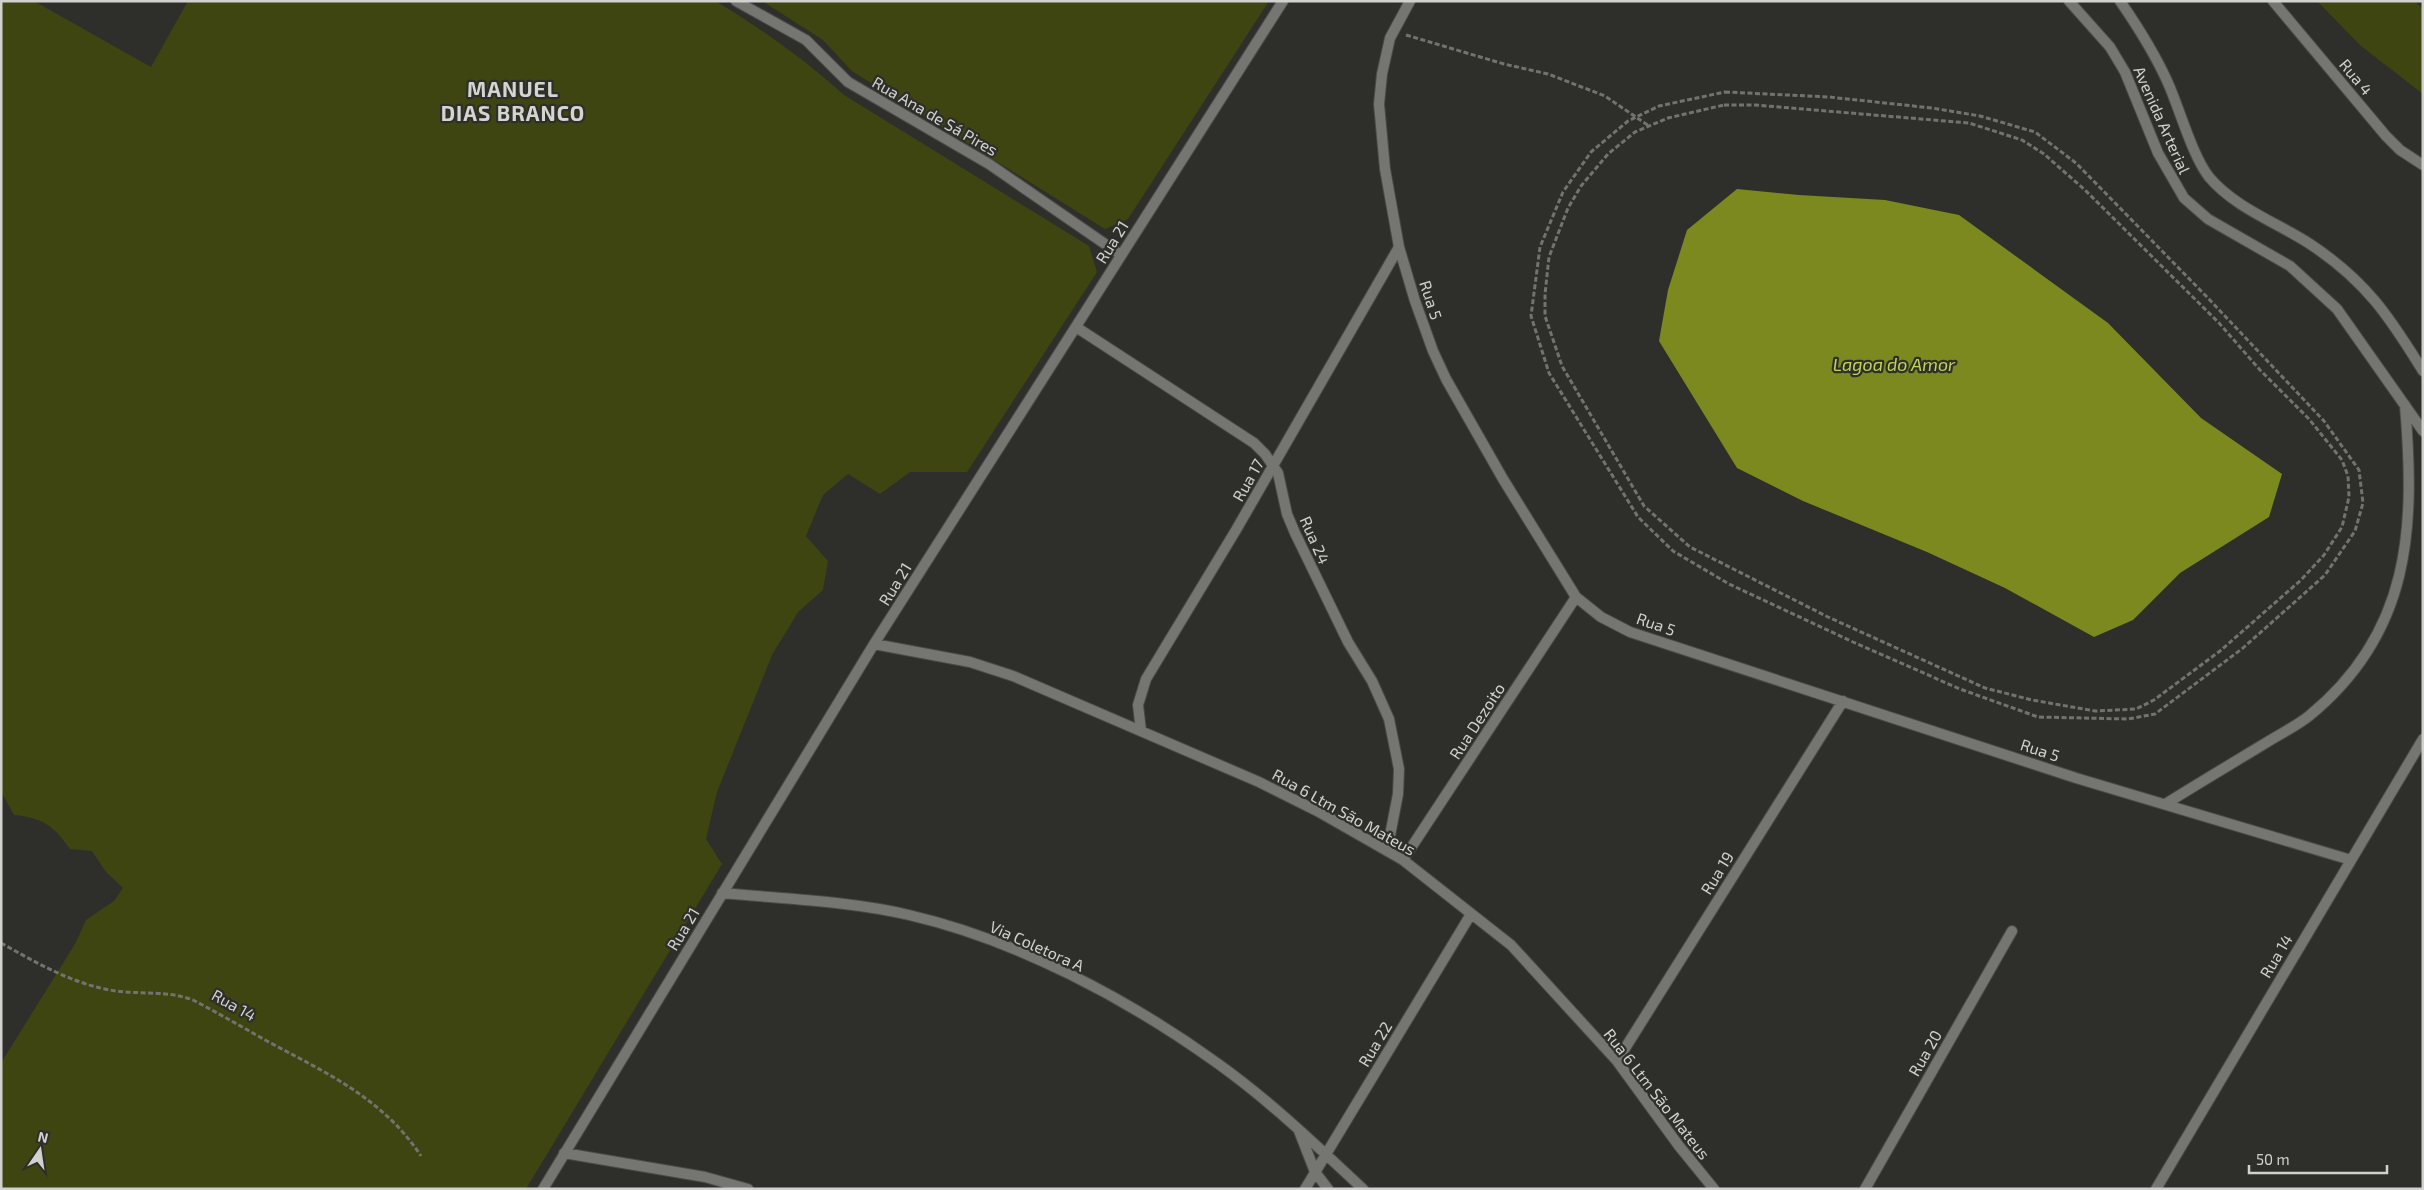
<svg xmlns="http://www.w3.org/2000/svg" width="2424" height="1190" viewBox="0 0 2424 1190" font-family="'Exo 2',sans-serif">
	<rect width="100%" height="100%" fill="#2e2f2a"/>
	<path fill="#3e4510" d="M1,1H34L151,67L188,1H715C762,29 804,59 844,95L1089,246L1097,272L967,472H910L880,494L848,474L823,495L806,536L828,561L823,590L798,612L772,655L717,792L706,839L722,864L526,1189H1V1063L75,944L86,920L114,901L123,888L106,872L92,851L70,849C53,825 43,818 14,815L3,795H1Z
		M762,1H1269L1128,219L1105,229L852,71L823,40Z
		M2317,1H2415L2423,9V94L2361,46Z"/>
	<path fill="#7c891e" d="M1737,189L1799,195L1885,200L1959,215L2108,323L2201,418L2282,474L2269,517L2180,573L2133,620L2094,637L2005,588L1927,552L1803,501L1737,468L1659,341L1668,290L1687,230Z"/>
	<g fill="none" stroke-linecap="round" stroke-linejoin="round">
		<g stroke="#4a4b48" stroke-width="12">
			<path id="street" d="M736,1L806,40L848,82L989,164L1121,255
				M1410,1L1390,38L1382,74L1379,104L1385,169L1399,247L1415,301L1433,351L1446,379L1503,479L1576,597L1601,617L1630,632L2076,778L2351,860
				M2069,1L2110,47L2125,72L2158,153L2184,198L2208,219L2290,266L2337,309L2423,431
				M2120,1C2138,27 2155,54 2168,83C2180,110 2192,155 2209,177C2235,208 2278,223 2310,244C2366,281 2389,316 2423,371
				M2273,1L2386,136L2400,150L2423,165
				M1076,327L1254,443L1265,454L1278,473L1287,514L1295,533L1348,642L1372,681L1389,719L1399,769L1398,794L1387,851
				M874,644L970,662L1013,676L1259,782L1319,812L1403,860L1511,945L1617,1061L1679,1146L1714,1189
				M1141,731L1138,705L1146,679L1236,530L1399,247
				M2167,803C2199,783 2231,764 2264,744C2278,735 2295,727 2309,716C2412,632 2415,527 2405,405
				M1403,860L1576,597
				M722,893C784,899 849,901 909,915C1017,940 1128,999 1217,1063C1269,1100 1316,1145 1363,1189
				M1617,1061L1843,701
				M1299,1131L1315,1172L1328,1189
				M564,1153L705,1177L748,1189
				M543,1189L874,644L1283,1
				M1305,1189L1471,914
				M1865,1189L2012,931
				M2156,1189L2423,739"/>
		</g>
		<path stroke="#72736f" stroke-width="3" stroke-dasharray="5 2.5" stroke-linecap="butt" d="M1406,35L1504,64L1548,74L1605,96L1649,126
			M1725,92L1829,97L1932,108L1980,116L2035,132L2076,163L2207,297L2324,421L2359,470L2363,503L2355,531L2325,575L2243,648L2155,714L2128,719L2038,717L1960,689L1853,642L1729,584L1673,551L1638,517L1549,373L1531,316L1540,247L1563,192L1591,152L1628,121L1659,106Z
			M1724,105H1755L1969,123L2022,140L2044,154L2085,190L2219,323L2260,370L2309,419L2342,460L2348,476L2349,497L2342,527L2324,555L2301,580L2220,651L2154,700L2136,709L2095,711L2032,700L1985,688L1828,617L1690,547L1644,506L1562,366L1545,316V294L1549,257L1568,208L1581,186L1608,154L1635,132L1668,118Z
			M1,943C35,962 71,983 110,990C137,995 167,990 193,1000C218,1013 242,1027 267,1041C326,1073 383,1098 421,1156"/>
		<use href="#street" stroke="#757671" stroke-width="10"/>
	</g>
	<g text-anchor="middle" stroke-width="4.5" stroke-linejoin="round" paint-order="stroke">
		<g font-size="16" fill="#d1d2cf" stroke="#2e2f2a">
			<text transform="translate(2356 77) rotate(50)" y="6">Rua 4</text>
			<text transform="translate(935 116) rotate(30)" y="6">Rua Ana de Sá Pires</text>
			<text transform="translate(2162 120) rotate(66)" y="6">Avenida Arterial</text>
			<text transform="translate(1112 242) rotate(-58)" y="6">Rua 21</text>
			<text transform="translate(1431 300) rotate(72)" y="6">Rua 5</text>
			<text transform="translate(1248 480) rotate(-60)" y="6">Rua 17</text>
			<text transform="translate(1315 540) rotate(66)" y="6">Rua 24</text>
			<text transform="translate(895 584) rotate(-58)" y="6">Rua 21</text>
			<text transform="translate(1656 624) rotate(19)" y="6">Rua 5</text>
			<text transform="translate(1477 721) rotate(-57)" y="6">Rua Dezoito</text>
			<text transform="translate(2040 750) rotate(18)" y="6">Rua 5</text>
			<text transform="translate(1344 812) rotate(29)" y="6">Rua 6 Ltm São Mateus</text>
			<text transform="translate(1717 873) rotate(-58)" y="6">Rua 19</text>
			<text transform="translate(683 929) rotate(-59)" y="6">Rua 21</text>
			<text transform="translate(1037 946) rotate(24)" y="6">Via Coletora A</text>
			<text transform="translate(2276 956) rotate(-59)" y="6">Rua 14</text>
			<text transform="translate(234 1005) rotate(29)" y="6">Rua 14</text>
			<text transform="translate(1375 1044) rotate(-59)" y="6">Rua 22</text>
			<text transform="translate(1925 1053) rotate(-60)" y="6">Rua 20</text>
			<text transform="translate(1657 1094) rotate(52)" y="6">Rua 6 Ltm São Mateus</text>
		</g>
		<g font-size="18" font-style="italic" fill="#c2d551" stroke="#2e2f2a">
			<text x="1894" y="371">Lagoa do Amor</text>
		</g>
		<g font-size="21" font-weight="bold" letter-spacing="1" fill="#d4d5cf" stroke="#2e2f2a">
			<text x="513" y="97">MANUEL<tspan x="513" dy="24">DIAS BRANCO</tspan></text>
		</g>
	</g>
	<rect width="2424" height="1190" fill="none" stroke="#d1d2cf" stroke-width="5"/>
	<g transform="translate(40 1150) rotate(13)" stroke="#2e2f2a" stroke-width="4" paint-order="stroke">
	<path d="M0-4L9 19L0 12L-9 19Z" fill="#d1d2cf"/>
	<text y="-8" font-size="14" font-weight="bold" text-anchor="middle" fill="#d1d2cf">N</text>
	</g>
	<path d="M2249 1165v8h138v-8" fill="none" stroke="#d1d2cf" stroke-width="2.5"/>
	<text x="2256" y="1165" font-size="15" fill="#d1d2cf" stroke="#2e2f2a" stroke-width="4" paint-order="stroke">50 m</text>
</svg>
